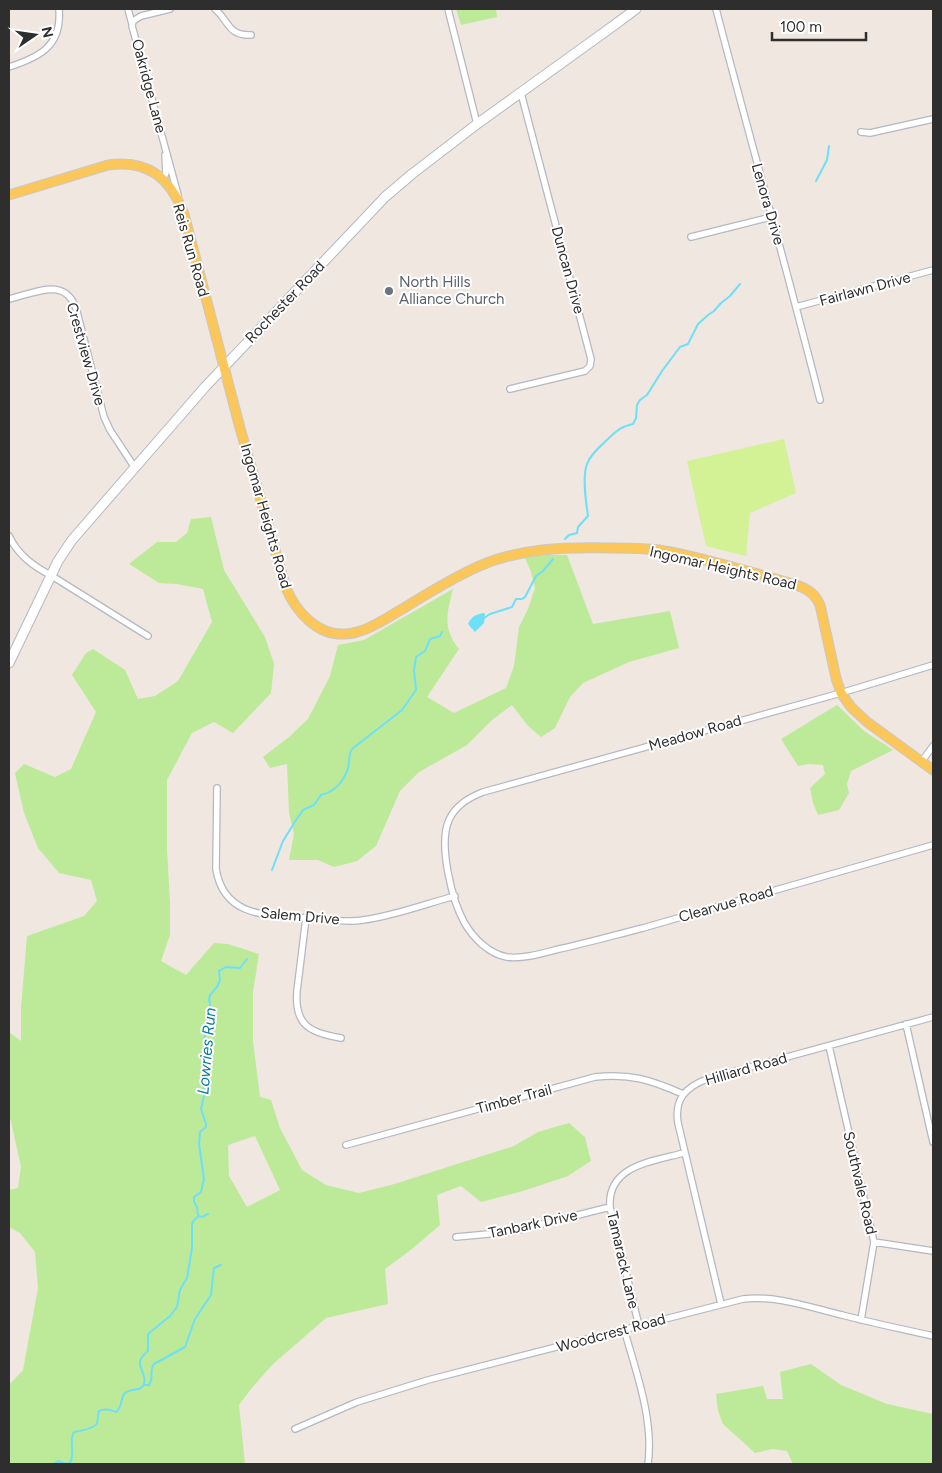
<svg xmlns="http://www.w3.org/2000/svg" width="942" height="1473" viewBox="0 0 942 1473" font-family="Figtree,sans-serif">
	<rect width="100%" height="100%" fill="#f0e7e0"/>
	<path fill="#bcea99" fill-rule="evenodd" d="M456,9H496L497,17L461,25Z
		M211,517L224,570L265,637L274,664L271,693L233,733L214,722L192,733L167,780V850L170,903V935L161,961L186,975L214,943L228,944L259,954L253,992V1041L260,1097L271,1100L280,1128L302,1170L326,1185L359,1193L391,1185L514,1146L538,1132L569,1123L585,1137L591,1161L568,1176L523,1191L481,1202L461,1186L437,1195L440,1225L412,1249L385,1269L388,1304L326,1318L272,1365L251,1389L239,1405L245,1464H9V1385L23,1370L38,1288L35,1252L20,1233L9,1227V1190L18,1188L21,1167L11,1121L9,1118V1032L21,1041V1008L27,936L84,916L97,901L91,880L59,873L38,848L24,813L15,773L24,764L55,777L71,769L96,712L72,675L86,653L93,649L125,670L138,699L155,696L178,681L212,622L203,589L177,584L159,583L129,564L157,542H176L187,533L191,519ZM255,1136L280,1190L247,1207L229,1176L228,1145Z
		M546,555H567L593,624L670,611L679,648L629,662L583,683L570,697L555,728L541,737L528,726L512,705L492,720L467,745L419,772L400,791L376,846L357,861L334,867L318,860H289L294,834L289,813L287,764L270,768L263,757L289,737L308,719L330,676L338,645L364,640L453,589C447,613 442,628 459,649L427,697L454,713L506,688L514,666L519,627L528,609L535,588L531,572L525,558Z
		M837,705L864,731L893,750L851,771L847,784L849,793L839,810L818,815L813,803L810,788L825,774L823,765L809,764L798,766L781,739Z
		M811,1364L841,1385L887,1404L933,1414V1463L793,1464L787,1451L772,1449L755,1453L723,1424L718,1411L716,1394L763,1386L767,1399H783L780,1372Z"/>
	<path fill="#d3f195" d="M784,439L796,493L750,513L746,556L706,546L687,461Z"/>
	<path fill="#6de0f8" d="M484,613L485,614L484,623L475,632L468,624C471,617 476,614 484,613Z"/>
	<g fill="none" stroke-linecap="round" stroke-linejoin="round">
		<path stroke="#6de0f8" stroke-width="2" d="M816,181L827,160L829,146
			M565,539L569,535L577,533L578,527L588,516C586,502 582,477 587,464C591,453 602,445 610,437C619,429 621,427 633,424L636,418L637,405L640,400L647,395L662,371L680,347L688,344L698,324L708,315L714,311L721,303L730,296L740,284
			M484,618L490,614L512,607L516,599H522L525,597L536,576L543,571L553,559
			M272,870L283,841L296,820L303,810L314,805L321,795C334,792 344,782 348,768C350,761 348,755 352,749L402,710L416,690L414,670L416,657L425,651L430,639L440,636L442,632
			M198,1215L197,1207L194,1202V1197L201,1192L204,1179L199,1144L200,1132L206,1127V1124L201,1109L204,1096L205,1034L206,1028L212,1017L209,999L210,995L217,987L220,980L219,971L226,967L240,968L247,959
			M199,1216L202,1217L208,1214
			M145,1385H149C154,1379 149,1371 154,1364L185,1347L195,1319L211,1295L214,1268L221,1265
			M54,1464L58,1461L66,1464L70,1463C76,1452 68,1442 74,1432C80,1431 95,1428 97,1423C98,1419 98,1415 99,1411C106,1408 110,1410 116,1412C123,1407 120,1400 124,1394C130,1387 142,1393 144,1383C148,1371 130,1365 148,1351V1334L170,1316L177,1307L180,1290L187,1278L192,1248V1224L194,1220L199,1216"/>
		<g stroke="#b4b8c2" stroke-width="8">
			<path id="street" d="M128,9L132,24
				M170,9L141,16L133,21L132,26L178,195
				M215,9C229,21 228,36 251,35
				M448,9L477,124
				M716,9C750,139 787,269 820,400
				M9,67C40,57 62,46 59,9
				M861,132L870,133L933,119
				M163,179L166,173L165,155
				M691,237L771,217
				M9,299C35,293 67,275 77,312L104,417L110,430L135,468
				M796,307L933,270
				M510,389L585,371L590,366L591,359L521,93
				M9,536C18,555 33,566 52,576L148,636
				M933,665L841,693L483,792C470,797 455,806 449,820C438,844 452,900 464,922C473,938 489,954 507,957C524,959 543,953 559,949C587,943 615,935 643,928C740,900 836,873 933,845
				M922,761L933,746
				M217,788L216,869C224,919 270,915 310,918C327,919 346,923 363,920C394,916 425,904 455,896
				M306,918L297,991C294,1026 311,1033 341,1038
				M906,1024L933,1142
				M829,1046L874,1242L861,1320
				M346,1145L595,1077C630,1073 651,1080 683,1094
				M456,1237L510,1232L610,1207
				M874,1242L933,1251
				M721,1304L678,1123C674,1099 686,1087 707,1079L933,1017
				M639,1326L610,1207C607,1165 654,1161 684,1153
				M624,1329C636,1372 654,1419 648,1464
				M295,1429L357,1402L428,1380L743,1299C776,1295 809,1307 842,1315C872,1323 903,1329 933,1336"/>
		</g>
		<g stroke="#b4b8c2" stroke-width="11">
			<path id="secondary" d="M9,663L58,561L72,540L205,387L385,197L412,174L477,124L613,26L636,9"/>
		</g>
		<g stroke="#c9c9c9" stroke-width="11">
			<path id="primary" d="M9,195L108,165C148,159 170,178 184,214L240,428L286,588C296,612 318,636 345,634C366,633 386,618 404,608C428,593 451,579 477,567C519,548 565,547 611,548C631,548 652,548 671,552C713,561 755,573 796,585C808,589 815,594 820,605L836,678L841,693L851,707L867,722L933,770"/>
		</g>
		<use href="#street" stroke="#fff" stroke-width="5.5"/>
		<use href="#secondary" stroke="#fff" stroke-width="9"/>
		<use href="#primary" stroke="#fbc65a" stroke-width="9"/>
	</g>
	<circle fill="#6b7280" stroke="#fff" stroke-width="2" cx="389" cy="291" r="5"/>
	<g text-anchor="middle" stroke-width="4" stroke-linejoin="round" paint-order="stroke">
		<g font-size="15" fill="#2e2e2e" stroke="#fff">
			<text transform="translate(149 86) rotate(75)" y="5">Oakridge Lane</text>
			<text transform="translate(768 204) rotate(74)" y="5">Lenora Drive</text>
			<text transform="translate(191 250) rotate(74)" y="5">Reis Run Road</text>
			<text transform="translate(568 270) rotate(75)" y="5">Duncan Drive</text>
			<text transform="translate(865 289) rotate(-15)" y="5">Fairlawn Drive</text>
			<text transform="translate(285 302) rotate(-46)" y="5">Rochester Road</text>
			<text transform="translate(86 354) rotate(74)" y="5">Crestview Drive</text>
			<text transform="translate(266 516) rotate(74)" y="5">Ingomar Heights Road</text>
			<text transform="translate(723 568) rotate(13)" y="5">Ingomar Heights Road</text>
			<text transform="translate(695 733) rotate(-16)" y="5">Meadow Road</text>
			<text transform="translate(726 904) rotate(-16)" y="5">Clearvue Road</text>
			<text transform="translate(300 916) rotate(5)" y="5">Salem Drive</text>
			<text transform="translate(746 1069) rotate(-16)" y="5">Hilliard Road</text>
			<text transform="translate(514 1099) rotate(-15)" y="5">Timber Trail</text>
			<text transform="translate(860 1183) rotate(77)" y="5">Southvale Road</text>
			<text transform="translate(533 1224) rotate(-12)" y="5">Tanbark Drive</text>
			<text transform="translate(623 1260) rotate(77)" y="5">Tamarack Lane</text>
			<text transform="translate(611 1333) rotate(-15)" y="5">Woodcrest Road</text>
		</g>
		<g font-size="15" fill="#5b616d" stroke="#fff" text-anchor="start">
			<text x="399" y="287">North Hills<tspan x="399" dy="17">Alliance Church</tspan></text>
		</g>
		<g font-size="16" font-style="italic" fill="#047ca4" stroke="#fff">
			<text transform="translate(206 1051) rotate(-85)" y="6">Lowries Run</text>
		</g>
	</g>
	<rect width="942" height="1473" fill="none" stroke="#2e2e2e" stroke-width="20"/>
	<g transform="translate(35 35) rotate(77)" stroke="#ffffff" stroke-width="4" paint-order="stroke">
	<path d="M0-4L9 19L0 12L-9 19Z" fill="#2e2e2e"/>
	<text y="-8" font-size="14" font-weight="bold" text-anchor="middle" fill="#2e2e2e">N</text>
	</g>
	<path d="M772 32v8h94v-8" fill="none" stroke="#2e2e2e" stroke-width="2.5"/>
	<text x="780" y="32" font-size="15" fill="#2e2e2e" stroke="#ffffff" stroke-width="4" paint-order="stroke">100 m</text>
</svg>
